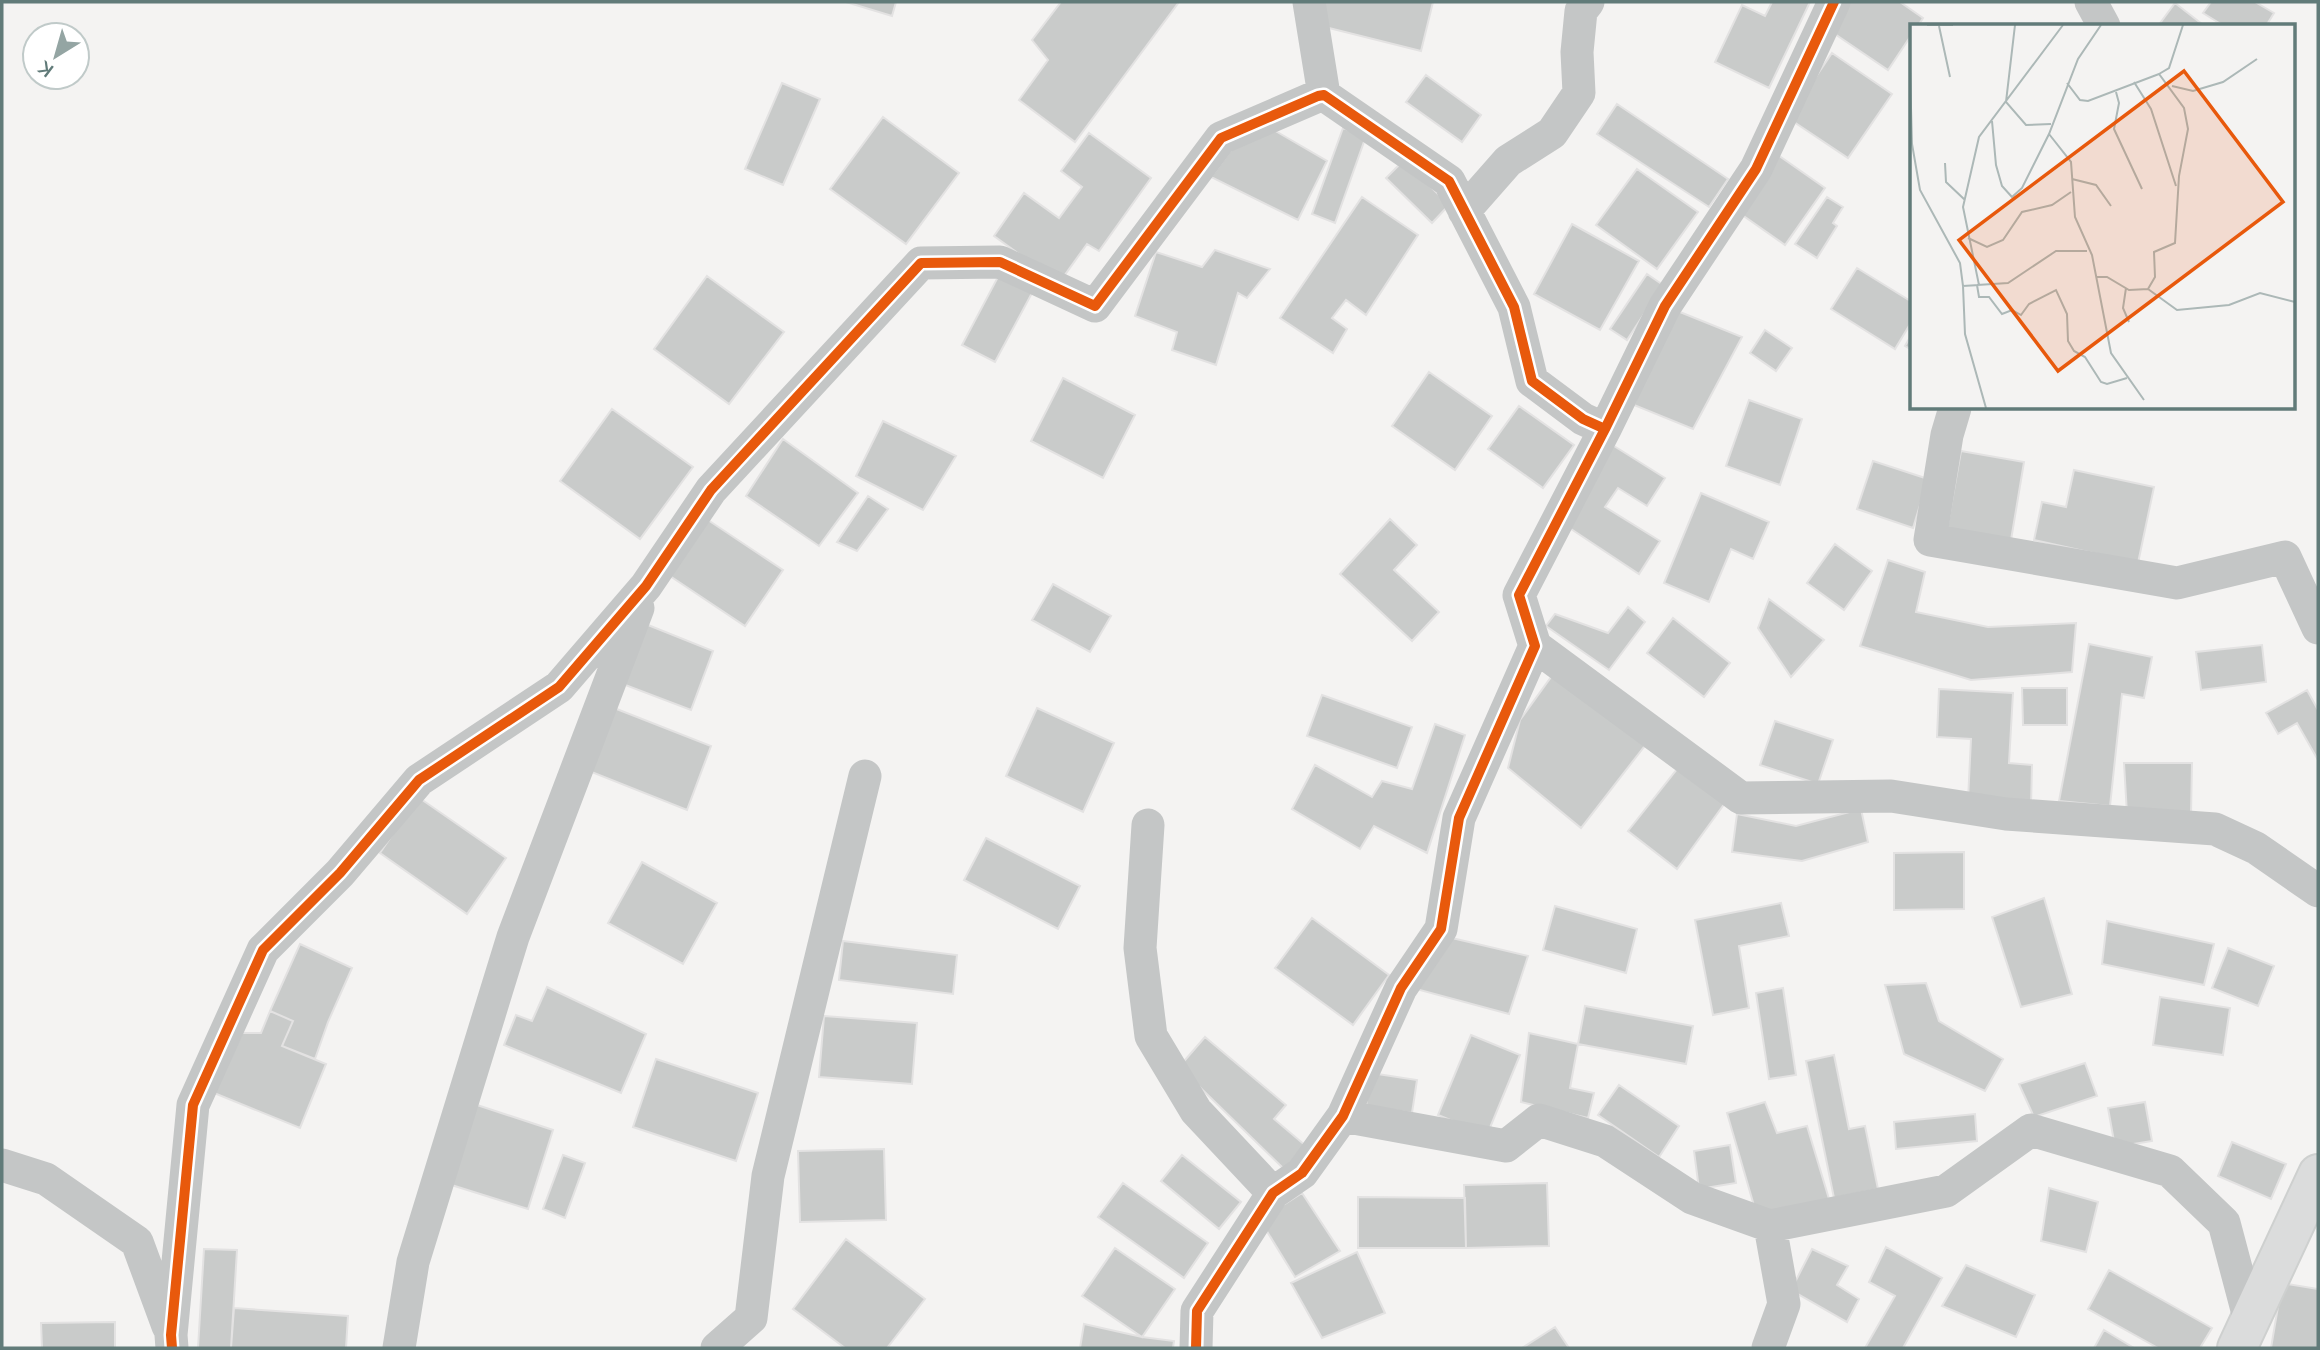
<svg xmlns="http://www.w3.org/2000/svg" width="2320" height="1350" viewBox="0 0 2320 1350" font-family="'Nunito Sans',sans-serif">
	<rect width="100%" height="100%" fill="#f4f3f2"/>
	<path fill="#c9cbca" stroke="#e3e2e2" stroke-width="2" d="M846,2H896L892,16Z
		M1061,2H1179L1075,142L1019,100L1048,60L1032,40Z
		M1325,2H1433L1421,51L1321,26Z
		M1772,2H1810L1769,88L1715,62L1742,5L1765,16Z
		M1848,2H1900L1923,18L1918,26H1912V34L1888,70L1829,30Z
		M2211,2H2255L2274,13L2266,26H2224L2203,13Z
		M2175,3L2202,24L2201,26H2158Z
		M1832,53L1892,94L1848,158L1788,118Z
		M1426,75L1481,115L1462,142L1406,102Z
		M782,83L820,99L783,185L745,169Z
		M1617,104L1728,179L1709,207L1597,134Z
		M883,117L959,173L906,244L830,189Z
		M1343,128L1366,136L1335,223L1312,214Z
		M1272,129L1327,161L1298,220L1211,177L1235,145Z
		M1089,133L1151,178L1099,251L1087,244L1059,283L994,236L1024,193L1059,218L1082,187L1061,171Z
		M1778,155L1825,188L1785,245L1738,212Z
		M1404,160L1449,205L1432,223L1386,178Z
		M1637,169L1698,212L1657,269L1596,225Z
		M1362,197L1418,235L1366,315L1346,300L1332,318L1347,329L1333,353L1280,318Z
		M1827,197L1843,207L1833,223L1837,226L1817,258L1795,244Z
		M1572,224L1639,261L1600,330L1534,294Z
		M1215,250L1270,269L1247,298L1238,293L1216,365L1172,350L1177,332L1135,316L1156,252L1202,267Z
		M1857,268L1912,302V321L1895,349L1831,309Z
		M1647,274L1663,285L1627,340L1610,329Z
		M999,275L1032,293L995,362L962,345Z
		M707,276L784,332L729,404L654,349Z
		M1670,308L1742,337L1693,429L1634,405Z
		M1765,330L1792,348L1776,371L1750,353Z
		M1912,334V350L1905,346Z
		M1429,372L1492,416L1455,470L1392,426Z
		M1063,378L1135,415L1103,478L1031,441Z
		M1749,400L1802,419L1780,485L1726,466Z
		M1519,406L1574,445L1543,488L1488,449Z
		M612,409L693,467L640,539L560,481Z
		M883,421L956,456L923,510L856,476Z
		M783,439L858,493L819,546L746,496Z
		M1606,441L1665,478L1647,506L1618,488L1605,507L1660,541L1639,574L1562,523Z
		M1961,451L2024,462L2011,540L1947,529Z
		M1873,461L1928,479L1913,528L1857,509Z
		M2074,470L2154,487L2138,563L2034,540L2042,502L2066,507Z
		M1701,493L1769,522L1753,559L1731,549L1709,602L1664,583Z
		M868,496L888,509L857,551L837,542Z
		M705,518L783,570L745,626L667,574Z
		M1390,519L1417,545L1394,570L1439,612L1412,641L1340,574Z
		M1835,544L1872,571L1844,610L1807,583Z
		M1888,560L1925,572L1916,612L1988,627L2076,623L2072,672L1971,680L1860,646Z
		M1053,584L1111,616L1090,652L1032,620Z
		M1769,599L1824,640L1791,677L1758,628Z
		M1628,607L1645,622L1609,670L1546,626L1555,614L1608,633Z
		M1673,618L1730,663L1704,697L1647,653Z
		M643,623L713,651L691,710L620,683Z
		M2089,644L2152,657L2144,698L2122,694L2110,806L2059,801Z
		M2262,645L2266,682L2201,690L2196,652Z
		M1554,673L1647,743L1581,828L1508,768L1520,720Z
		M2022,688H2067V725H2023Z
		M1939,689L2013,693L2009,763L2032,765L2031,807L1968,800L1971,739L1937,737Z
		M2307,690L2318,710V760L2297,723L2278,734L2266,713Z
		M1322,695L1412,727L1397,768L1307,736Z
		M609,706L711,746L687,810L584,769Z
		M1037,708L1114,743L1083,812L1006,776Z
		M1775,721L1833,740L1818,784L1760,765Z
		M1435,724L1465,735L1427,853L1374,826L1360,849L1292,809L1315,765L1372,797L1382,781L1412,789Z
		M2124,763H2192L2191,815L2127,814Z
		M1678,768L1725,803L1677,869L1628,831Z
		M418,797L506,858L467,914L380,853Z
		M1861,809L1868,842L1802,861L1732,852L1737,814L1796,826Z
		M986,838L1080,886L1058,929L964,880Z
		M1964,852V909L1894,910V853Z
		M642,862L717,903L683,964L608,923Z
		M2044,898L2072,994L2021,1007L1992,917Z
		M1781,903L1789,936L1739,946L1749,1008L1713,1015L1695,920Z
		M1555,906L1637,929L1626,973L1543,950Z
		M1312,918L1389,975L1353,1025L1275,968Z
		M2107,921L2214,944L2204,985L2102,964Z
		M1452,938L1528,956L1509,1014L1416,989Z
		M843,941L957,955L953,994L839,980Z
		M300,944L352,968L328,1022L315,1059L282,1046L293,1021L270,1011Z
		M2228,948L2274,966L2258,1006L2212,988Z
		M1926,983L1939,1021L2003,1059L1985,1091L1904,1054L1885,985Z
		M547,987L646,1034L621,1093L504,1045L516,1015L532,1021Z
		M1783,988L1796,1075L1769,1079L1756,993Z
		M2160,997L2230,1008L2223,1055L2153,1045Z
		M1585,1006L1693,1026L1686,1064L1578,1044Z
		M270,1011L293,1021L282,1046L326,1064L300,1128L214,1093L242,1033H261Z
		M824,1016L917,1023L912,1084L819,1077Z
		M1529,1033L1578,1044L1570,1088L1594,1093L1588,1118L1521,1102Z
		M1471,1035L1520,1055L1487,1135L1438,1115Z
		M1205,1037L1286,1105L1274,1119L1306,1146L1285,1170L1179,1067Z
		M1834,1055L1849,1129L1865,1126L1878,1189L1834,1198L1806,1061Z
		M656,1059L758,1093L736,1161L633,1127Z
		M2085,1063L2097,1096L2034,1117L2019,1084Z
		M1371,1073L1417,1080L1412,1113L1366,1106Z
		M1619,1085L1679,1126L1659,1157L1598,1115Z
		M468,1102L553,1130L528,1209L442,1182Z
		M1765,1102L1777,1133L1807,1126L1829,1199L1757,1216L1727,1113Z
		M2145,1102L2152,1141L2115,1147L2108,1108Z
		M1975,1114L1977,1141L1896,1149L1894,1122Z
		M2232,1142L2286,1164L2271,1199L2218,1176Z
		M1730,1145L1736,1183L1699,1189L1694,1151Z
		M884,1149L886,1220L800,1222L798,1151Z
		M563,1155L585,1163L565,1218L543,1209Z
		M1182,1155L1241,1202L1219,1229L1161,1181Z
		M1123,1183L1208,1243L1184,1278L1098,1217Z
		M1547,1183L1549,1246L1466,1248L1464,1185Z
		M2049,1188L2098,1202L2086,1252L2041,1241Z
		M1302,1193L1340,1251L1295,1277L1260,1220Z
		M1358,1197L1465,1198L1466,1248H1358Z
		M846,1239L925,1299L887,1348H845L793,1309Z
		M1886,1247L1942,1278L1903,1348H1865L1895,1296L1869,1282Z
		M1115,1248L1175,1289L1142,1337L1082,1296Z
		M204,1249L237,1250L231,1348H198Z
		M1812,1249L1848,1266L1837,1285L1859,1299L1847,1322L1791,1290Z
		M1357,1252L1385,1313L1322,1338L1291,1283Z
		M1966,1265L2035,1295L2016,1337L1942,1306Z
		M2109,1270L2212,1328L2200,1348H2158L2088,1309Z
		M2282,1283L2318,1289V1348H2271Z
		M234,1308L348,1316L346,1348H231Z
		M115,1322V1348H42L41,1323Z
		M1084,1324L1142,1337L1174,1341L1173,1348H1080Z
		M1555,1327L1569,1348H1522Z
		M2104,1330L2134,1348H2094Z"/>
	<g fill="none" stroke-linecap="round" stroke-linejoin="round">
		<g stroke="#ced0cf" stroke-width="42">
			<path id="secondary" d="M2237,1348L2318,1174"/>
		</g>
		<path stroke="#c4c6c6" stroke-width="33" d="M1309,2L1324,95
			M2091,2L2104,26
			M1464,211L1508,161L1552,133L1579,93L1577,52L1581,11L1588,2
			M1955,408L1947,435L1930,540L2177,583L2285,557L2318,628
			M1535,646L1741,798L1891,796L2006,814L2215,829L2256,848L2318,891
			M1148,825L1140,948L1151,1036L1196,1111L1273,1193
			M1343,1116L1506,1146L1539,1120L1605,1141L1692,1198L1770,1226L1946,1191L2031,1130L2170,1171L2224,1223L2250,1321
			M2,1165L46,1179L137,1242L168,1326
			M172,1348L171,1335L193,1105L263,950L340,873L419,780L559,687L646,586L711,490L921,263L1000,262L1095,306L1221,138L1318,96L1324,95L1449,181L1514,307L1532,381L1583,419L1605,429
			M399,1348L413,1262L513,937L638,608
			M717,1348L751,1318L768,1176L865,776
			M1196,1348L1197,1311L1273,1193L1302,1173L1343,1116L1401,988L1441,929L1459,818L1535,646L1519,595L1605,429L1665,306L1756,169L1834,2
			M1768,1348L1784,1304L1770,1226"/>
		<use href="#secondary" stroke="#dbdcdc" stroke-width="38"/>
		<g stroke="#fff" stroke-width="15">
			<path id="cycleway" d="M172,1348L171,1335L193,1105L263,950L340,873L419,780L559,687L646,586L711,490L921,263L1000,262L1095,306L1221,138L1318,96L1324,95L1449,181L1514,307L1532,381L1583,419L1605,429
				M1196,1348L1197,1311L1273,1193L1302,1173L1343,1116L1401,988L1441,929L1459,818L1535,646L1519,595L1605,429L1665,306L1756,169L1834,2"/>
		</g>
		<use href="#cycleway" stroke="#e8590c" stroke-width="10"/>
	</g>
	<g transform="translate(1910 24)">
		<rect width="385" height="385" fill="#f4f3f2"/>
		<path fill="none" stroke="#acb8b7" stroke-width="2" d="M17,1H43M105,1L96,78L116,101L141,100M29,2L40,53M0,47L2,120L10,166L50,239L53,262L69,261L53,183L69,113L153,1M249,50L259,44L273,1M224,58L241,85L266,162M157,59L170,76L178,77L249,50L274,84L278,105L269,152L265,219L244,228L245,253L238,265L219,266L197,253H186M262,62L283,67L313,58L347,35M206,68L209,79L204,105L232,165M82,97L86,141L92,162L102,173L112,164L139,110L168,35L191,1M139,110L161,138L165,193L182,231L201,329L234,376M35,139L36,158L55,176M162,155L186,161L201,182M58,214L77,223L93,216L112,188L142,181L161,168M67,261L69,273H79L92,290L102,286L111,291L119,280L146,266L157,290L158,317L164,327L175,333L191,358L197,360L217,354M67,261L98,259L146,227H177M53,262L55,310L76,384M216,264L213,284L219,298M238,265L267,286L319,281L350,269L385,278"/>
		<path fill="#e8590c" fill-opacity="0.15" stroke="#e8590c" stroke-width="3.5" d="M274,47L373,178L148,347L49,216Z"/>
		<rect width="385" height="385" fill="none" stroke="#617b79" stroke-width="3.5"/>
	</g>
	<rect width="2320" height="1350" fill="none" stroke="#617b79" stroke-width="7"/>
	<g transform="translate(56 56) rotate(217)"><circle r="33" fill="#ffffff" stroke="#c0cac9" stroke-width="2"/>
	<path d="M0-5L12 26L0 18L-12 26Z" fill="#94a5a3"/>
	<text y="-10" font-size="19" font-weight="bold" text-anchor="middle" fill="#617b79">K</text>
	</g>
</svg>
